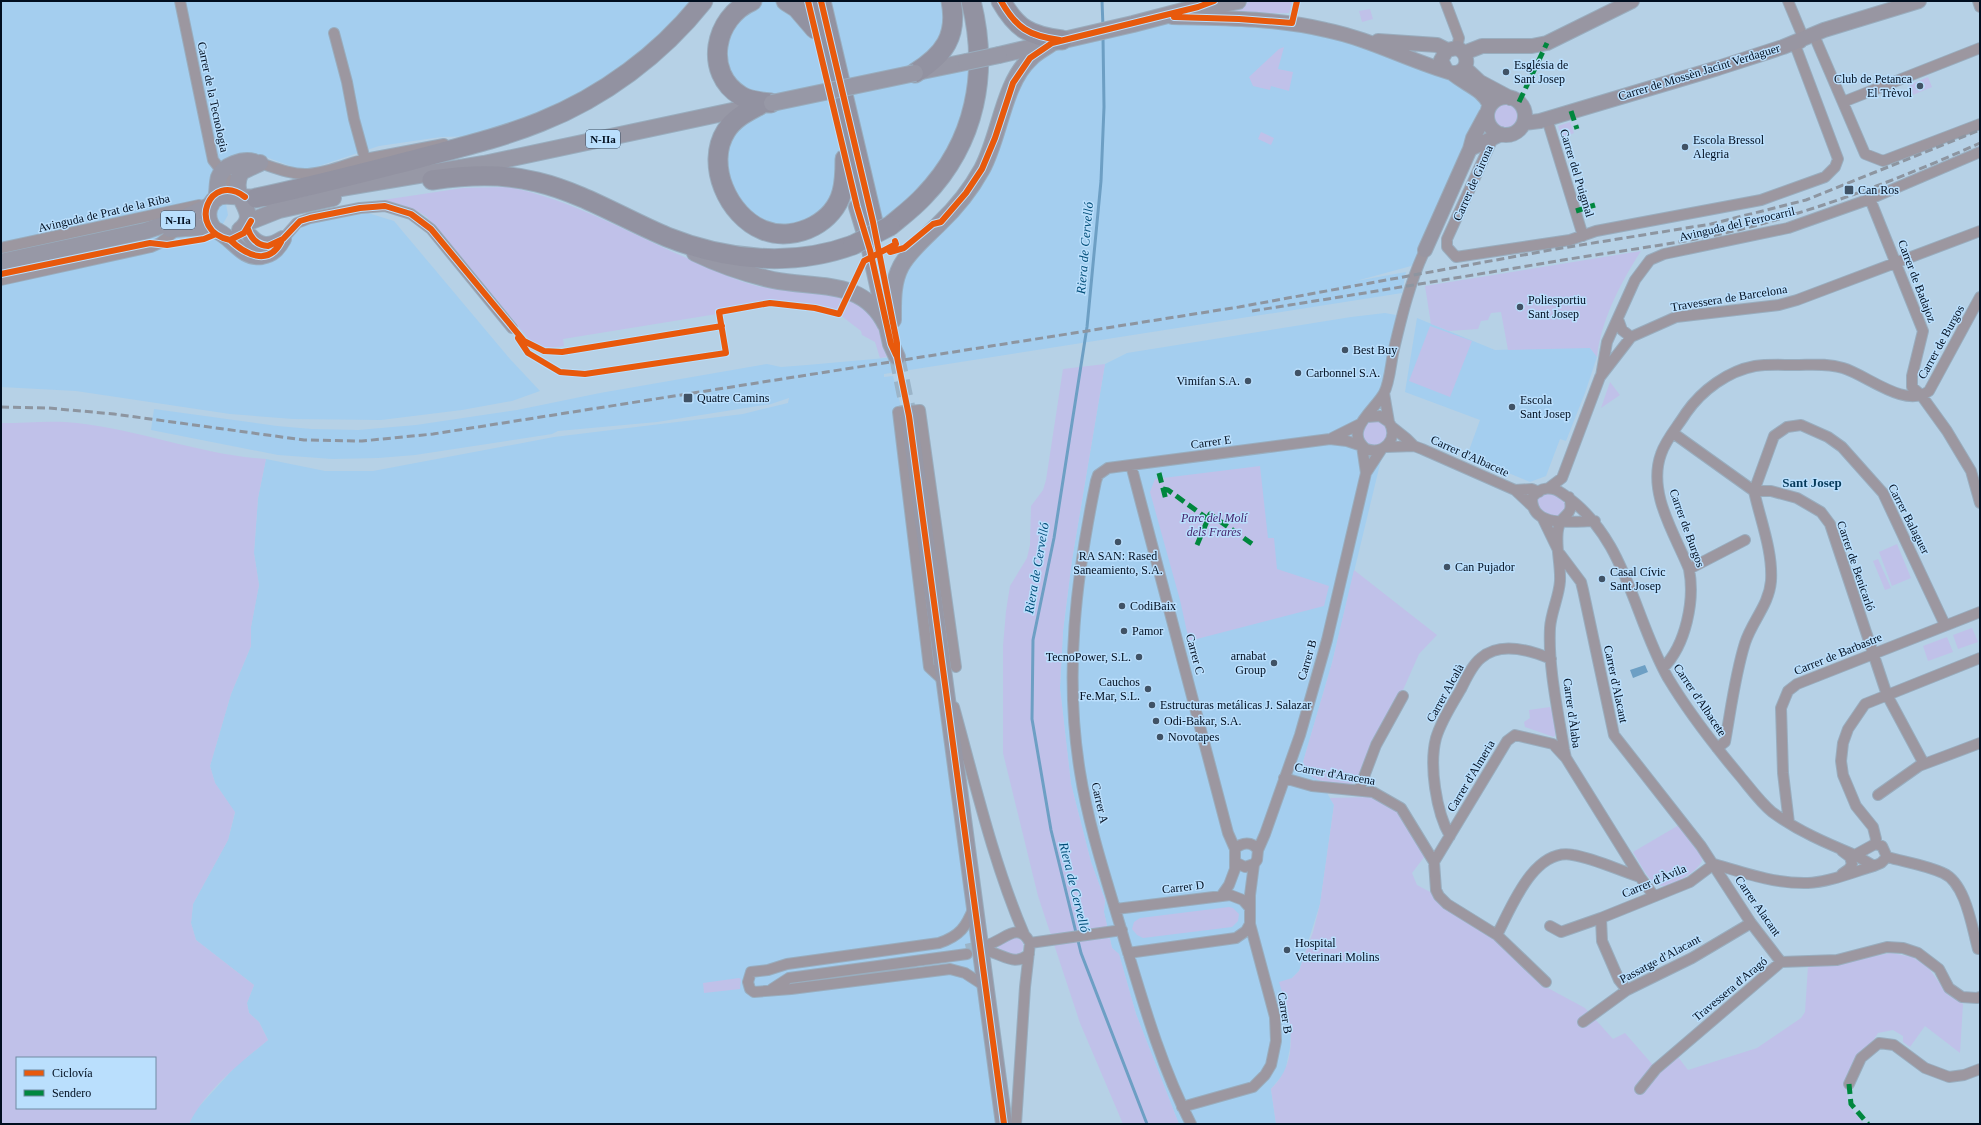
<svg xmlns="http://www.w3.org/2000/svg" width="1981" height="1125" viewBox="0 0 1981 1125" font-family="'Times New Roman',serif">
	<rect width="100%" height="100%" fill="#b6d1e6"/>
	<path fill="#a4ceef" d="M1,1H692L639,57L584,94L533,117L477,136L441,137L379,146L313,168H296L260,155L219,164L228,215L215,238L231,246L238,259L262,258L290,239L306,224L368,213L394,221L510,359L540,391L512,401L462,410L381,420L293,419L230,414L76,391L1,387Z
		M752,1H786L815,29L821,1H951L937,57L979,59L965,133L890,226L857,207L846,161L820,223L755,226L718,166L744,114L718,61L739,8Z
		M1239,20L1354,39L1482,93L1485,104L1418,258L1411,266L1356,281L1406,272L1402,293L884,374V377L893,376L904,418L933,662L996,1124H189L195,1111L236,1066L268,1040L259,1022L249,1013L247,1003L254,985L196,940L191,923L193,904L228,840L235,813L215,783L210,766L231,694L251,646V627L259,585L254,553L258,498L266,459L325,471H373L554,437L743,414L788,403L789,398L771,404L657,422L558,431L552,434L415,455L378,458L332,459L278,455L151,430L154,409L277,426L312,429L358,430L416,425L517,410L600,393L767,364L781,367L807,365L897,357L893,320L894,285L954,208L1005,106L1041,51L1146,22Z
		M1385,313L1396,315L1380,390L1381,460L1332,663L1303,762L1310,775L1319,779L1334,805L1320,904L1299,971L1292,978L1288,1011L1291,1029L1290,1048L1285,1072L1271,1089L1276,1124H1179L1136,1014L1119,954L1112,948L1104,912L1105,900L1091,862L1071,784L1060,688L1063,631L1072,560L1105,364L1127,353L1351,317Z
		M1417,318L1495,350L1581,347L1590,348L1595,353L1597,357L1585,393L1566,441L1560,439L1546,476L1530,482L1467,456L1480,420L1405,392Z"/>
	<path fill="#c0c1e9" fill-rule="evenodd" d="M1254,1H1292L1289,13L1186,16Z
		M1370,9L1373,19L1362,22L1359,11Z
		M1284,47L1278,69L1293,72L1289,91L1271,86L1270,90L1253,86L1249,77L1279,49Z
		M1928,77L1932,87L1913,95L1909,85Z
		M1494 116a12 12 0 1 1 24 0a12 12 0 1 1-24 0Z
		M1570,122L1574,133L1562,138L1558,126Z
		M1261,132L1274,138L1271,145L1258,139Z
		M509,187C580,202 637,238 703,265C720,273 738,281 757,286C783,292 847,291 866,308C878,318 885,343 887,357L880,358L875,342L862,335L861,331L835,311L816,307L782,303L771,300L717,310V314L563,339L564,346C552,348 544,349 532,343L427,217C412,206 394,204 376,201L463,188Z
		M1641,251C1621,282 1601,320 1597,357L1590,348L1508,350L1501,312L1491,313L1488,320L1481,321L1478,329L1449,331L1431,324L1425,286Z
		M1430,326L1472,341L1450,397L1409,381Z
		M1105,364L1072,560L1063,631L1060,688L1071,784L1091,862L1105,900L1104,912L1112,948L1119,954L1136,1014L1179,1124H1123L1080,1023L1038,896L1003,753V646L1006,611L1010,586L1027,558L1030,545L1031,506L1043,490L1046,480L1063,369Z
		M1610,382L1620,395L1601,408Z
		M1363 433a12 12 0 1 1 24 0a12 12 0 1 1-24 0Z
		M1,423C26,423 53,420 77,423C141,430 202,455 266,459L258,498L254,553L259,585L251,627V646L231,694L210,766L215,783L235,812L228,840L193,904L191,923L196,940L254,985L247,1003L249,1013L259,1022L268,1040C240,1063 205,1091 189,1124H1ZM17,1058H155V1108H17Z
		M1260,466L1268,538H1274L1277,569L1329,586L1324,606L1189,641L1180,600L1150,492L1155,479Z
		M1543,494C1553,492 1562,497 1566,506L1565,510L1560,516C1548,517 1536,512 1537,498Z
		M1897,544L1911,578L1892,586L1879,552Z
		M1878,559L1891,588L1885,590L1873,561Z
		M1354,570L1437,635L1419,654L1399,699L1358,782C1345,787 1319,784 1309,774C1306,770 1305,766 1303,762L1332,663Z
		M1972,628L1978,642L1958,649L1953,635Z
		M1947,637L1953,652L1928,661L1923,646Z
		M1550,707C1555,714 1559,729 1554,737L1525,727L1524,722L1530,718L1529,710Z
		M1371,797L1397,811L1425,856L1412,873L1417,885L1432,893L1493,936L1546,987L1585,1008L1613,1039L1625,1033L1659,1072L1678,1057L1688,1070L1757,1048L1801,1018L1805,1012L1808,966L1833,964L1891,953L1912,957L1928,967L1948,995L1963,1004L1960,1053L1925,1026L1910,1047L1903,1042V1036L1893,1030L1878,1033L1846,1083L1848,1105L1864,1124H1276L1271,1089C1302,1060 1290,1017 1279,982L1292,978L1299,971L1313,932L1320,904L1334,805L1330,798Z
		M1679,825L1701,854L1702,861C1698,869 1690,874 1683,878C1654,899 1647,874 1633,852Z
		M1229,907L1233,908L1239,914L1238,921L1232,927L1143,938L1137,935L1132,929L1134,922L1140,918Z
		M1014,937C1024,939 1026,947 1020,954L1011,955L997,947Z
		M739,978L741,979L740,989L704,993L703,983Z"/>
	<path fill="#6d9fc4" d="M1645,665L1648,672L1633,678L1630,670Z"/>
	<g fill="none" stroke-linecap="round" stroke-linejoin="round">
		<path stroke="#6d9fc4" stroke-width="3" d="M1102,1L1103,27
			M1103,37L1104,107L1101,181L1087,327L1054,538L1033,640L1032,719L1051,830L1081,953L1147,1124"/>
		<path stroke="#9bb4c8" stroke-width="10" stroke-dasharray="10 5" stroke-linecap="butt" d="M966,949L984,945"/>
		<path stroke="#9bb4c8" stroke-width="16" stroke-dasharray="16 8" stroke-linecap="butt" d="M897,357L909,416"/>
		<g stroke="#99adbe" stroke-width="12">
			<path id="street" d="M180,1L213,160L237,191
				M1445,1L1459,38L1457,48
				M1788,1L1803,37L1801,43
				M1978,1L1980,7
				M1813,33L1865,154L1883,161L1980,124
				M1843,102L1980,48
				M1547,119L1583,236
				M1493,138L1447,239V247L1456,257L1570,240L1596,231L1761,200L1825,177L1835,167L1838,159L1797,50L1792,43
				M365,159L444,144
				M260,163C275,168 292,175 308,174C327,173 347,164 365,159L354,119L347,82L334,33
				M1870,199L1923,331L1912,376V387L1921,395L1947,431L1971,471L1980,503
				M283,239L297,223L310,218L360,208L385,206L411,214L431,229L512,328
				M1,248L199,205
				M1,280L151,247L160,243L178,229
				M1618,319L1622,330L1631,337
				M1601,376L1607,342L1635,280L1650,260L1664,254L1788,228L1870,199L1980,152
				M1384,393L1389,422
				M1367,417L1380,416L1389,422C1399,439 1384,455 1366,449C1342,431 1376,409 1384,393C1390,382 1391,361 1394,349C1402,315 1410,282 1425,250
				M1392,427L1407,439L1414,446
				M1673,433L1754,491H1771L1797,498L1821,512L1830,524L1887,695L1924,764
				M1332,438L1360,424
				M1362,446L1366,473
				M1386,447L1414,446L1422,449L1515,490L1532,506
				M1131,465L1228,833L1235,849
				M1550,487L1562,478L1600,377L1631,337L1676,317L1779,305L1797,300L1980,231
				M1515,490L1532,489L1539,492
				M1754,491L1774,436L1787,427L1801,425L1828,437L1842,447L1883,493L1945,625
				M1569,497C1575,517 1562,513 1559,526C1554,540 1561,564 1560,581C1559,597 1551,612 1550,628C1548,667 1558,711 1564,749L1566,758L1640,877L1654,896
				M1543,519L1557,548
				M1595,521C1574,521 1531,529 1532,498C1540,486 1553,486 1563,494C1626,536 1633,616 1668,678C1689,713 1714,745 1740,776C1750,788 1760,802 1772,812C1798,831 1826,843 1855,855
				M1560,554L1581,582L1583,590L1614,735L1701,846L1751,923L1781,962
				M1689,569L1745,540
				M1663,668C1686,645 1695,600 1689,569C1675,534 1647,493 1661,454C1666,439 1678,426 1686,413C1702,390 1728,371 1755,366C1768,364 1782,365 1795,365C1811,365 1827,363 1843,368C1867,375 1905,409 1929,391L1980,297
				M944,681L929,667L898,412L920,410L956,667
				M954,707C975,783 993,862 1024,934
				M1717,748L1725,742C1731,709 1735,675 1745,643C1752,621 1769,605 1771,581C1773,551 1760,519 1754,491
				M1284,778L1312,786L1373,792L1401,808L1434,862L1436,890L1439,896L1447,904L1497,935L1546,982
				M1359,790L1376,745L1403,696
				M1878,795L1919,766L1980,743
				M1789,823L1783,773L1781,708L1788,691L1797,684L1980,612
				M1450,836C1436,812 1429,765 1436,738C1441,721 1452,704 1461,689C1466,679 1472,665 1481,658C1500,641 1530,650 1551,659
				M1875,844L1876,839L1873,827L1856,806L1843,775L1841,761L1843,743L1848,729L1865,704L1980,658
				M1875,844L1882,846L1887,857L1881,863L1874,866L1855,855Z
				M1887,857C1905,862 1926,865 1943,873C1966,883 1972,928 1978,949
				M1235,862L1245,867L1254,864
				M1434,862L1507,741L1515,735L1553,744L1565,757
				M1714,864C1744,873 1776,884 1808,883C1830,882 1853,872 1874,866
				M1842,874L1849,869L1852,864L1850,857L1842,851
				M1222,895L1229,885L1235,869V849C1242,842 1252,841 1258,850
				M974,907C966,927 960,936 939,943L787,964L768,970L751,972L748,982L750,989L754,992L791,989L950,969L965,973L985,986
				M1116,909L1230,895L1243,900L1250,908
				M1601,918L1602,941L1619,980L1627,990
				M1550,926L1561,932L1601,918L1690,882L1714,864
				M1497,935C1511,908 1534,847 1573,855C1596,859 1618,870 1640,877
				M1030,943L1122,930
				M990,944C1005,939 1019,921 1030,943L1025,987L1016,1124
				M991,952C1005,956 1016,966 1029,954
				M1128,953L1236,938L1246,931L1250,924
				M772,989L789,978L967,954
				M1583,1022L1627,990L1692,958L1751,923
				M1849,1084L1861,1058L1879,1043L1894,1045L1925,1068L1949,1077L1964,1075L1980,1069
				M1640,1089L1656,1069L1781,962L1837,960L1887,947L1903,948L1918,953L1939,969L1949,988L1962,997L1977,998L1980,997
				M1182,1107L1253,1087L1265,1075L1271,1065L1276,1041L1275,1017L1250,924V895L1254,864L1257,860L1258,850L1265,834L1300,735L1327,640L1366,473L1381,450
				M1191,1124C1161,1066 1143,1002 1124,939C1108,884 1089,829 1080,772C1064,675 1076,577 1096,481L1098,475L1108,468L1330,439L1347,441L1362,446"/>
		</g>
		<g stroke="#99adbe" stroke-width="16">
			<path id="secondary" d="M1172,17C1223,18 1276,18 1326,30C1370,39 1410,61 1452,73C1469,74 1471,54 1457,48L1447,50L1441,60L1446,70
				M1378,41L1437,45L1447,50
				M1464,53L1482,46H1532L1547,43L1632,1
				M1465,68L1480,82L1510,98
				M1452,73C1466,85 1483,89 1490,105
				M1487 116a19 19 0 1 1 38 0a19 19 0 1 1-38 0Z
				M1524,123L1540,121L1718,68L1783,47L1824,30L1919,1
				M1470,149L1501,134
				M1425,250L1470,149L1473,138L1486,114"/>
		</g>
		<g stroke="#99adbe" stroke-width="18">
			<path id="primary" d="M1204,8L1238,1
				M999,55L1133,24L1198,7L1214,1
				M917,72L966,62
				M317,192L484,164L751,107
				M216,199C218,192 217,184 219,177C223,165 243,159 254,162
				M857,207L870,250L891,344L897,357
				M246,223L279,210L333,198
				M170,229C185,229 198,225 213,229C232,235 240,259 262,256C273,254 278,248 283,239
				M215,230C209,224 207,217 209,209C214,191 229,196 243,197C251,198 259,198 268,198
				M240,230C263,211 227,199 241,172L260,163
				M251,237C260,247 270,247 281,240
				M695,253C720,265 746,274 773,280C817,289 863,278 886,325
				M1,262L145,231L184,218L211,205
				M893,320C893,302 892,283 901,266C910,250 926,237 939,224C956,208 971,189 982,169C1000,136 1003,84 1030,59C1036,52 1045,48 1052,43
				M909,416L1004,1124"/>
		</g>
		<g stroke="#99adbe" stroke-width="21">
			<path id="highway" d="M752,1C714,17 703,73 741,96C749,101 760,102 771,103
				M786,1L797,8L815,29
				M821,1L873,222
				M1001,1C1017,29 1030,36 1062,40
				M915,73C944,55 958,36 951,1
				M760,105C747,112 734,118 726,131C705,164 728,216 763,230C780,237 799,234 814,226C827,219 838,207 842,192C845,181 845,170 845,159
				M432,180C467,175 502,173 537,182C583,193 624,219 667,237C727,261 793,267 853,245
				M256,198C308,187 358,174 409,161C453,149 498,139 540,122C603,97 661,54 703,1
				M890,226C902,216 914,207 924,196C976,142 989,72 971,1"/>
		</g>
		<use href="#street" stroke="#9c97a0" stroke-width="10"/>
		<use href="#secondary" stroke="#9896a2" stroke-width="14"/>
		<use href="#primary" stroke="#9798a6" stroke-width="16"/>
		<use href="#highway" stroke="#9292a1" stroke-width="19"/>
		<path stroke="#8d95a0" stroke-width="3" stroke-dasharray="8 4" stroke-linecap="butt" d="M1252,311C1354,295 1456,278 1557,261C1623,250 1690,243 1754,226C1831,205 1907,176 1980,143
			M1,407L48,408L114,414L304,440L362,441L433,434L1239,307L1556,249L1711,224L1806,200L1980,130"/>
		<g stroke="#99adbe" stroke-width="18" stroke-linecap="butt">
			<path id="primary-bridge" d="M966,62L999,55
				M772,103L915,73"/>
		</g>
		<g stroke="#99adbe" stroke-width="21" stroke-linecap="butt">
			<path id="highway-bridge" d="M853,245L890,226"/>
		</g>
		<use href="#primary-bridge" stroke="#9798a6" stroke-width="16"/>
		<use href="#highway-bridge" stroke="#9292a1" stroke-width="19"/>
		<path stroke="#00873e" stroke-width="5" stroke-dasharray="10 5" stroke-linecap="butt" d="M1519,102L1547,43
			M1571,111L1577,129
			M1576,211L1595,205
			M1159,473L1166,500
			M1163,489L1168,490L1208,519
			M1197,545L1210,514L1255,546
			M1849,1084L1851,1104L1868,1124"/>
		<g stroke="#badffd" stroke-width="8">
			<path id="cycleway" d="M808,1L857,207L870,250L891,344L896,355
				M821,1L873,222L897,343V357L909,416L1004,1124
				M1001,1C1016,28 1029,36 1060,40
				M1174,17L1239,19L1292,23L1297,1
				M245,197C210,170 185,230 230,240L244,233L251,221
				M248,229C251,239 257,245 268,246L283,239L300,221L310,218L360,208L385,206L411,214L431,229L524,341L544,351L562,352L722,326
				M230,240C245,254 268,267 281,242
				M889,250L890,252L904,248L933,224L941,222L966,193L982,169L995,138L1013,83L1030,58L1052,43L1198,7L1214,1
				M1,274L150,243L167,245L204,239L216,234
				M518,338L528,353L560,372L585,374L726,353L719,312L770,303L815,308L839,314L864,261L896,244L895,241"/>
		</g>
		<use href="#cycleway" stroke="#e8590c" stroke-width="6"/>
	</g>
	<g fill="#405265" stroke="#badffd" stroke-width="1.5">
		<circle cx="1506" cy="72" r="4"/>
		<circle cx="1920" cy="86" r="4"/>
		<circle cx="1685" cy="147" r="4"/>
		<rect x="1844" y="185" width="10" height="10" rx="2"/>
		<circle cx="1520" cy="307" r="4"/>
		<circle cx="1345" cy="350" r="4"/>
		<circle cx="1298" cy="373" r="4"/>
		<circle cx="1248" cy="381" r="4"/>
		<rect x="683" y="393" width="10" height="10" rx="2"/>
		<circle cx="1512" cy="407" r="4"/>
		<circle cx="1118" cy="542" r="4"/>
		<circle cx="1447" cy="567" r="4"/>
		<circle cx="1602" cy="579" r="4"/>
		<circle cx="1122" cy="606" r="4"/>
		<circle cx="1124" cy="631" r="4"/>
		<circle cx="1139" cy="657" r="4"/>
		<circle cx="1274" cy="663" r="4"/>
		<circle cx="1148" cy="689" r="4"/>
		<circle cx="1152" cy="705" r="4"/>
		<circle cx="1156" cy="721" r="4"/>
		<circle cx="1160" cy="737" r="4"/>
		<circle cx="1287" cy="950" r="4"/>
	</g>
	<g text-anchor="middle" stroke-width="3" stroke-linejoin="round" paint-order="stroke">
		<g fill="#badffd" stroke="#384d62" stroke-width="1">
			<rect x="586" y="130" width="34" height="18" rx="3"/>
			<rect x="161" y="211" width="34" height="18" rx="3"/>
		</g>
		<g font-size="11" font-weight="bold" fill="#000e1f">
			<text x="603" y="143">N-IIa</text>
			<text x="178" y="224">N-IIa</text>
		</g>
		<g font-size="12" fill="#000e1f" stroke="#badffd" text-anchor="start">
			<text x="1514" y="69">Església de<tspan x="1514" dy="14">Sant Josep</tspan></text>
			<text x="1912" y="83" text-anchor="end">Club de Petanca<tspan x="1912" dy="14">El Trèvol</tspan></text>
			<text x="1693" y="144">Escola Bressol<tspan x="1693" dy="14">Alegria</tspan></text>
			<text x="1858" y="194">Can Ros</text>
			<text x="1528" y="304">Poliesportiu<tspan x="1528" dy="14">Sant Josep</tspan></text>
			<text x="1353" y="354">Best Buy</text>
			<text x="1306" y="377">Carbonnel S.A.</text>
			<text x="1240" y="385" text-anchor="end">Vimifan S.A.</text>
			<text x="697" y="402">Quatre Camins</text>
			<text x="1520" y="404">Escola<tspan x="1520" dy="14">Sant Josep</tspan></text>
			<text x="1118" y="560" text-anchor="middle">RA SAN: Rased<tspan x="1118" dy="14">Saneamiento, S.A.</tspan></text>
			<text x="1455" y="571">Can Pujador</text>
			<text x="1610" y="576">Casal Cívic<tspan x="1610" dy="14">Sant Josep</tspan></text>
			<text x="1130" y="610">CodiBaix</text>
			<text x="1132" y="635">Pamor</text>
			<text x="1266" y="660" text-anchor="end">arnabat<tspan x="1266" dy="14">Group</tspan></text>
			<text x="1131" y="661" text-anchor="end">TecnoPower, S.L.</text>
			<text x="1140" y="686" text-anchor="end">Cauchos<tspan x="1140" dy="14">Fe.Mar, S.L.</tspan></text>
			<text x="1160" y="709">Estructuras metálicas J. Salazar</text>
			<text x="1164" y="725">Odi-Bakar, S.A.</text>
			<text x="1168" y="741">Novotapes</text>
			<text x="1295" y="947">Hospital<tspan x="1295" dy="14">Veterinari Molins</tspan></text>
		</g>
		<g font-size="12" fill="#000e1f" stroke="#badffd">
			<text transform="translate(1699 72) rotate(-17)" y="4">Carrer de Mossèn Jacint Verdaguer</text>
			<text transform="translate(213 97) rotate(78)" y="4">Carrer de la Tecnologia</text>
			<text transform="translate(1577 173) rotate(73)" y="4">Carrer del Puigmal</text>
			<text transform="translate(1473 183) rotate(-66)" y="4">Carrer de Girona</text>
			<text transform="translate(104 213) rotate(-13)" y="4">Avinguda de Prat de la Riba</text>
			<text transform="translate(1737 224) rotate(-13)" y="4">Avinguda del Ferrocarril</text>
			<text transform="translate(1917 281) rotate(69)" y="4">Carrer de Badajoz</text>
			<text transform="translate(1729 298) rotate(-9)" y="4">Travessera de Barcelona</text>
			<text transform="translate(1941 342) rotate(-61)" y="4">Carrer de Burgos</text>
			<text transform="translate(1211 442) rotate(-8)" y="4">Carrer E</text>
			<text transform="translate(1470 456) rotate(24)" y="4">Carrer d'Albacete</text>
			<text transform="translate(1909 519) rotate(63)" y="4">Carrer Balaguer</text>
			<text transform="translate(1687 528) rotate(70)" y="4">Carrer de Burgos</text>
			<text transform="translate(1856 566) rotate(71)" y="4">Carrer de Benicarló</text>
			<text transform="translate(1195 654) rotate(75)" y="4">Carrer C</text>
			<text transform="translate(1838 654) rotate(-22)" y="4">Carrer de Barbastre</text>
			<text transform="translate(1307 660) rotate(-74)" y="4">Carrer B</text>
			<text transform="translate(1616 684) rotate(78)" y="4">Carrer d'Alacant</text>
			<text transform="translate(1445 693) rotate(-61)" y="4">Carrer Alcalà</text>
			<text transform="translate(1700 700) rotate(56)" y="4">Carrer d'Albacete</text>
			<text transform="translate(1572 713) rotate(82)" y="4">Carrer d'Àlaba</text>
			<text transform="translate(1335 774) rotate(10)" y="4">Carrer d'Aracena</text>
			<text transform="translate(1471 776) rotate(-59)" y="4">Carrer d'Almeria</text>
			<text transform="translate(1100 803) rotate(77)" y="4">Carrer A</text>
			<text transform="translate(1654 881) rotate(-23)" y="4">Carrer d'Àvila</text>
			<text transform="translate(1183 887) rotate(-7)" y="4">Carrer D</text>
			<text transform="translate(1758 906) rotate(55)" y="4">Carrer Alacant</text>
			<text transform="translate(1660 959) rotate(-28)" y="4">Passatge d'Alacant</text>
			<text transform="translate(1730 989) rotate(-40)" y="4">Travessera d'Aragó</text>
			<text transform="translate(1285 1013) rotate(81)" y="4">Carrer B</text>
		</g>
		<g font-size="12" font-style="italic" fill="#45236b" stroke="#badffd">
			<text x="1214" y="522">Parc del Molí<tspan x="1214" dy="14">dels Frares</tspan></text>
		</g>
		<g font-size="13" font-style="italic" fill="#004d78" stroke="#badffd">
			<text transform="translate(1084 248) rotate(-85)" y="5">Riera de Cervelló</text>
			<text transform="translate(1036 568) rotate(-80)" y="5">Riera de Cervelló</text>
			<text transform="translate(1075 887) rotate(76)" y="5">Riera de Cervelló</text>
		</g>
		<g font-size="13" font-weight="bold" fill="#063a5a" stroke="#badffd">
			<text x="1812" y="487">Sant Josep</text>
		</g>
	</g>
	<rect width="1981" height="1125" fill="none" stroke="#000e1f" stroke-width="4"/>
	<rect x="16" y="1057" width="140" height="52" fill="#badffd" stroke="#708ba4"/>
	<rect x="24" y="1070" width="20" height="6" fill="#e8590c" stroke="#708ba4"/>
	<text x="52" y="1077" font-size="12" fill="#000e1f">Ciclovía</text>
	<rect x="24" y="1090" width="20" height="6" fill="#00873e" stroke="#708ba4"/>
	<text x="52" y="1097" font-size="12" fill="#000e1f">Sendero</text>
</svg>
